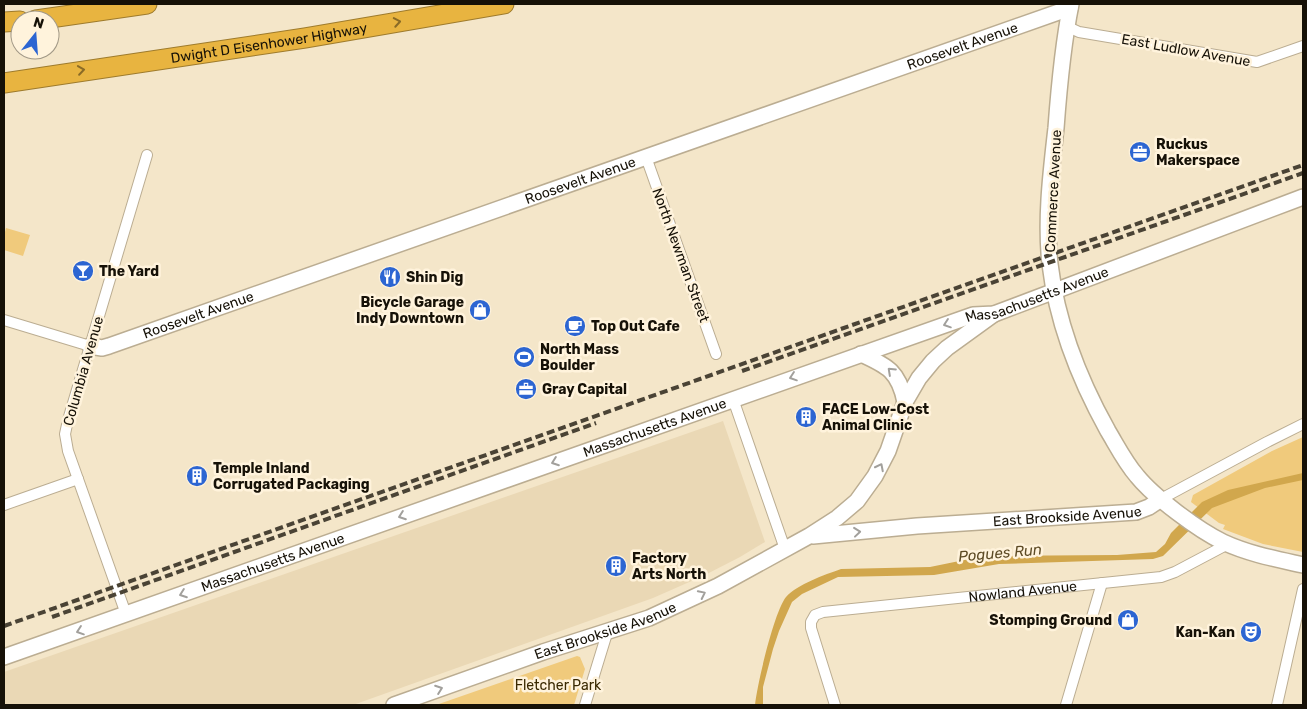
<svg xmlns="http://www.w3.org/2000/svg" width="1307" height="709" viewBox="0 0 1307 709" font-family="Rubik,sans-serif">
	<rect width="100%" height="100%" fill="#f4e6c9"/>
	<path fill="#ead8b5" d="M723,421L765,542L740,557L703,576L653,598L353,705H4V672Z"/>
	<path fill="#f0ca7c" d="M6,228L30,235L23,256L4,250V236Z
		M1303,437V552L1263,544L1223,529L1225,525L1219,523L1191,502L1193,495L1272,451Z
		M577,656L580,657L585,669L574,705H436Z"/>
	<path fill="#d1a74d" d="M1303,473V480L1265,488L1212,508L1163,556L1153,559L999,564L934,575L838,577L802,594L792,602L779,631L773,649L763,687V705H755C757,685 774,612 786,597C798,584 824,575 841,569L930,567L974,558L998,556L1117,555L1156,552L1165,544L1171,533L1202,502L1228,490Z"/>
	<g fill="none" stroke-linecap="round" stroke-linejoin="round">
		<g stroke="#bbad92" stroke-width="12">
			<g id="street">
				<path d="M1068,27L1079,32L1257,62L1303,46"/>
				<path d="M646,157L716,354"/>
				<path d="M4,320L90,346"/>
				<path d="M733,399L785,549"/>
				<path d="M1161,499L1267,442L1303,424"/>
				<path d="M4,505L78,479"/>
				<path d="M126,614L68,451L65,434L68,420L147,155"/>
				<path d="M585,705L608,630"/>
				<path id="s1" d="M835,705L811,628V622L815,615L823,612L1161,577L1175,572L1228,544"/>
				<path d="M1066,705L1102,583"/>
				<path d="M1277,705L1303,589"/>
			</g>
		</g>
		<g stroke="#bbad92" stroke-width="18">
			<g id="secondary">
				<path d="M1071,4C1063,44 1059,87 1056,128C1051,172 1045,219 1050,264C1057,323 1079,379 1108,431C1117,446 1125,462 1137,476C1154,497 1198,530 1223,542C1249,554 1276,559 1303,565"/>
				<path id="s2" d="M90,346L102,348L109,346L1070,8"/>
				<path d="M861,354C888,366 899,372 905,402"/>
				<path id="s3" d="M813,536L917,526L1136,512L1149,507L1161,499"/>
				<path id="s4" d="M4,657L973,315L994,314L1303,197"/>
				<path id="s5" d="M394,705L543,652L649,618L718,586L809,536L837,518L857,501L875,476L888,451L905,402L919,378L933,361L947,348L994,314"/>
			</g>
		</g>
		<g stroke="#9e7b2c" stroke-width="21">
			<g id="highway">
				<path d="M36,20L147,4"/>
				<path d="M4,22L20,21"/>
				<path id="s6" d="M4,83L305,38L504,4"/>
			</g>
		</g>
		<use href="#street" stroke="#fff" stroke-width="10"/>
		<use href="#secondary" stroke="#fff" stroke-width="15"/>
		<use href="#highway" stroke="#e8b440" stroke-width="19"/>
		<path stroke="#4a4335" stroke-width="4" stroke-dasharray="8 4" stroke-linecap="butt" d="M742,371L1303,173
			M52,617L596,423
			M4,626L1303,165"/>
	</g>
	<defs><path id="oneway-chevron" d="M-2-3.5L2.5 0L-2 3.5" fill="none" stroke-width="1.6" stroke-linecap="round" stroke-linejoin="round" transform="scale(1.25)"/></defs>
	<g stroke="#8a6b26">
		<use href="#oneway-chevron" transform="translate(397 22) rotate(-10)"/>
		<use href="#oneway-chevron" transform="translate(81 70) rotate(-8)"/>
	</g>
	<g stroke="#a2a09c">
		<use href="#oneway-chevron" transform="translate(947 324) rotate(161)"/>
		<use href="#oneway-chevron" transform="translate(891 371) rotate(-137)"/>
		<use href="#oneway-chevron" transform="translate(793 377) rotate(161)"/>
		<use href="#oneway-chevron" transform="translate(555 462) rotate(160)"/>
		<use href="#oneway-chevron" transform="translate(880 467) rotate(-63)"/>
		<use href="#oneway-chevron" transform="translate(402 516) rotate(160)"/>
		<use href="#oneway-chevron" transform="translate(857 532) rotate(-6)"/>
		<use href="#oneway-chevron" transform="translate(183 594) rotate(160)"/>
		<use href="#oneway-chevron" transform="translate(702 594) rotate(-26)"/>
		<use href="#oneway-chevron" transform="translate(80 631) rotate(161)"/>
		<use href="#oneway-chevron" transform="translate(439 689) rotate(-20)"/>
	</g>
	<defs>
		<g id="office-disc" transform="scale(1.125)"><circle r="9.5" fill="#2c65d2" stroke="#fff3dc"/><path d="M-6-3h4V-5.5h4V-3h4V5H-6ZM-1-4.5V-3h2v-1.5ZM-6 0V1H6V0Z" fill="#fff"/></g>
		<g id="bar-disc" transform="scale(1.125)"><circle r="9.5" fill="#2c65d2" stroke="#fff3dc"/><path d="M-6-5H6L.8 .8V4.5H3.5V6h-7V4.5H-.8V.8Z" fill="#fff"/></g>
		<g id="restaurant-disc" transform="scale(1.125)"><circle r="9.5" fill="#2c65d2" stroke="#fff3dc"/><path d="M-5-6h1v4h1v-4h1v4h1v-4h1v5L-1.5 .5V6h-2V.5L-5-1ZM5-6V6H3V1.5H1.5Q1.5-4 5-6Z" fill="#fff"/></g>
		<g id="shop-disc" transform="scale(1.125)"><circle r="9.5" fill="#2c65d2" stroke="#fff3dc"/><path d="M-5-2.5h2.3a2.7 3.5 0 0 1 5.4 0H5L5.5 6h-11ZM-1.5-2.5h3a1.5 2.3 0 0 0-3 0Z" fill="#fff"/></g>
		<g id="cafe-disc" transform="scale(1.125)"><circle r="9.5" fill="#2c65d2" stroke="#fff3dc"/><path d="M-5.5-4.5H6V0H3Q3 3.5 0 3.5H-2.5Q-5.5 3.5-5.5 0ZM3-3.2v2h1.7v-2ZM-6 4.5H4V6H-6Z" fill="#fff"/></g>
		<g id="stadium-disc" transform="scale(1.125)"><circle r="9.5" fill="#2c65d2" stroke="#fff3dc"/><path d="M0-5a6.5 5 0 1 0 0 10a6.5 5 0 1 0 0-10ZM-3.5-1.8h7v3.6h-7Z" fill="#fff"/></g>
		<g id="building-disc" transform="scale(1.125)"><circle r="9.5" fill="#2c65d2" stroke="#fff3dc"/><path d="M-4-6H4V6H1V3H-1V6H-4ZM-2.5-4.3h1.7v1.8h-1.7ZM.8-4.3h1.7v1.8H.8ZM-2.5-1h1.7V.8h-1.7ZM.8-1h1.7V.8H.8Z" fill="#fff"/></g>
		<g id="theatre-disc" transform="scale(1.125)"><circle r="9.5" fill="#2c65d2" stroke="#fff3dc"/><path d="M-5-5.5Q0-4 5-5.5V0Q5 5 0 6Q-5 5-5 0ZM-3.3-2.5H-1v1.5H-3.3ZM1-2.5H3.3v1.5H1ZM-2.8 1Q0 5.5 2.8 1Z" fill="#fff"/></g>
	</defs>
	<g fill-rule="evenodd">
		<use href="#office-disc" x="1140" y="152"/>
		<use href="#bar-disc" x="83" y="271"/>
		<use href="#restaurant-disc" x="390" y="277"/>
		<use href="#shop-disc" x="480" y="310"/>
		<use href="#cafe-disc" x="575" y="326"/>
		<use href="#stadium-disc" x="524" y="357"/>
		<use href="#office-disc" x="526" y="389"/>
		<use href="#building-disc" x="806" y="417"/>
		<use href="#building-disc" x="197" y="476"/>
		<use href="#building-disc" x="616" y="566"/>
		<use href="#shop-disc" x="1128" y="620"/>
		<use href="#theatre-disc" x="1251" y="632"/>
	</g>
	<g text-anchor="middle" stroke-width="5" stroke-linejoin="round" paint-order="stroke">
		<g font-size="14" fill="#161107" stroke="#fff3dc">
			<text dy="5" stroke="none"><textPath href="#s6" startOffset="268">Dwight D Eisenhower Highway</textPath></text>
			<text dy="5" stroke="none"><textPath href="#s2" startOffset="924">Roosevelt Avenue</textPath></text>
			<text transform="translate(1186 50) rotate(10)" y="5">East Ludlow Avenue</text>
			<text dy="5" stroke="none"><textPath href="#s2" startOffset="519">Roosevelt Avenue</textPath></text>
			<text transform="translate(1053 191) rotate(-87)" y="5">Commerce Avenue</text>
			<text transform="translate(681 255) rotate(70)" y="5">North Newman Street</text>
			<text dy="5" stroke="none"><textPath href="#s4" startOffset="1095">Massachusetts Avenue</textPath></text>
			<text dy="5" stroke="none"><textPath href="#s2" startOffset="114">Roosevelt Avenue</textPath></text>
			<text transform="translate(83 371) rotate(-74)" y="5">Columbia Avenue</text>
			<text dy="5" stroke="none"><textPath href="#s4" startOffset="690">Massachusetts Avenue</textPath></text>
			<text dy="5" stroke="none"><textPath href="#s3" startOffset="255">East Brookside Avenue</textPath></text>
			<text dy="5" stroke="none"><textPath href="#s4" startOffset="285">Massachusetts Avenue</textPath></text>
			<text dy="5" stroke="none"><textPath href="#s1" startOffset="304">Nowland Avenue</textPath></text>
			<text dy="5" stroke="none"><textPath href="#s5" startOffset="224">East Brookside Avenue</textPath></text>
		</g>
		<g font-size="14" font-weight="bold" fill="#161107" stroke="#fff3dc" text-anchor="start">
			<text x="1156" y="149">Ruckus<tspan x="1156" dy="16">Makerspace</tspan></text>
			<text x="99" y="276">The Yard</text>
			<text x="406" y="282">Shin Dig</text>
			<text x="464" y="307" text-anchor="end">Bicycle Garage<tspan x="464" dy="16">Indy Downtown</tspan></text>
			<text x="591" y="331">Top Out Cafe</text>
			<text x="540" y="354">North Mass<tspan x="540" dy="16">Boulder</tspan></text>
			<text x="542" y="394">Gray Capital</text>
			<text x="822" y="414">FACE Low-Cost<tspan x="822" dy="16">Animal Clinic</tspan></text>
			<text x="213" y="473">Temple Inland<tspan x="213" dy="16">Corrugated Packaging</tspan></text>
			<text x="632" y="563">Factory<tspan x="632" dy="16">Arts North</tspan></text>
			<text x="1112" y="625" text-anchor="end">Stomping Ground</text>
			<text x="1235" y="637" text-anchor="end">Kan-Kan</text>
		</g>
		<g font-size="14" fill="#3a2901" stroke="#fff3dc">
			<text x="558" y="690">Fletcher Park</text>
		</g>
		<g font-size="15" font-style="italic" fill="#5d4b25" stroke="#fff3dc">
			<text transform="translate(1000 553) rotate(-5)" y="5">Pogues Run</text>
		</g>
	</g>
	<rect width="1307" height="709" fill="none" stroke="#161107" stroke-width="10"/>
	<g transform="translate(35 35) rotate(17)"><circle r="24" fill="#fff3dc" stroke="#a29987"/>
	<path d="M0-4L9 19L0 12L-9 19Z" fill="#2c65d2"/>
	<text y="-8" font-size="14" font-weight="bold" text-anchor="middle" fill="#161107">N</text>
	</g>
</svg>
